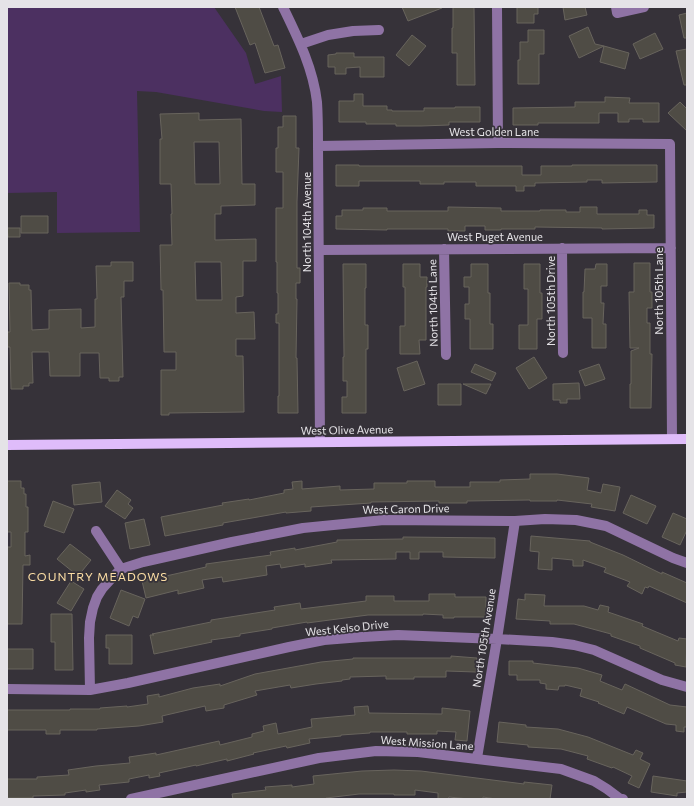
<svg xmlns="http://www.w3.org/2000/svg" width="694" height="806" viewBox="0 0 694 806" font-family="Commissioner,sans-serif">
	<rect width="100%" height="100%" fill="#363239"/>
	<path fill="#4c3061" d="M7,7H214L246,53L255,84L281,76L282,112L264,111L156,92L137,91L140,232L57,233V192L7,193Z"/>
	<path fill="#4f4c45" stroke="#68645d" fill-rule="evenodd" d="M235,7H259L274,46L278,45L285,68L265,73L255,43L250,45Z
		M402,7H442V8L408,21Z
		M453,7H474L475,85H457V53H452V28H453Z
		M517,7H538V14H534V23H517Z
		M563,7H585L587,15L565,20Z
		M687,13V38H684L679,15Z
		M588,27L595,44L604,46L579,58L569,36Z
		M528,30H544V54H539V84H518V60H520V42H528Z
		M655,33L663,49L640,59L633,44Z
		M412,35L426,46L409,66L396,55Z
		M604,46L629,53L625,69L600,62Z
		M687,49V85H684L676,51Z
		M336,53H354V57H384V77H360V67L346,68V74H335V67H328V55L336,54Z
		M354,94H363V106H387V110H392V111H424V108H455V107H480V122H449V125L421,126H396V124H366V122H339V101H354Z
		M605,97L630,98L629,103H659V122H643V119H629V122H618V113H599V123H538V125H513V108L575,107V102H605Z
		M680,102L687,109V131L668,113Z
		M199,113V120L241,119L242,184H255V205L221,206V214H215V240L256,239V261H243V296L236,297V313L254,312L255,339H236V356H243L244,412L169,413V415H161V370H176V352H164L163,290H161L160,245H172L171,214H172L171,184H160V139H162L160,114ZM194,142H219L220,184H195ZM195,262H221L222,300H196Z
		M283,116H296V148H299L297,202V268H300V283H296V299H297L296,358H297L298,413H278V396H279V323H276V314H278V293H277V262H276V208H283V172H276V148H278V127H283Z
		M336,165H359V166H522V175H541V166H572V165H657V182L602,183V180H587V182L535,183V186H524V191H516V186H476V182H444V184H420V181H359V186H336Z
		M448,207L501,208V211H540V210H566V212H580V207H597V214H639V210H647V215H654V228L602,229V228L535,227V229H501V230H485V226H465V231H448V229H387V230L336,229V216H342V210H363V208H387V211H448Z
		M21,216H48V233H21Z
		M7,228H20V237H8Z
		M111,262H133V281H124V297H121L123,377H119V381H109V378H100L99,353H80V376H50L49,352H32L33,383H29V386H23V389H11L10,347H7V332H10L9,283H20V285H29V290H31L32,330L49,329V310L81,309V328L95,327V299H97L96,266H111Z
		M634,263H650V292H652V308H647V323H650V354H652L651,408H630V384H631V351L639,348H630L629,292H634Z
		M343,264H366V288H365V325H368V349H366V413H342V397H347V381H343V357H344Z
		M403,264H420V277H427V287H426V340H419L420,354H400V326H405V287H403Z
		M471,264H488V293H490V324H493V349H470V319H465V304H469V287H464V277H471Z
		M524,264H540V293H542V319H537V349H519V325H528V289H524Z
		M596,264H607V286H601V303H604L603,324H606V348H592V318H583V292H584L585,269H595Z
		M534,357L547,378L529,389L516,368Z
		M417,361L425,384L404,391L397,368Z
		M475,364L496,373L492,381L471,372Z
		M599,364L605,379L585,386L579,371Z
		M579,383L580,399H567V403H560V400H553V384Z
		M438,384H461V405H438Z
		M463,384H491L486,394Z
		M530,474H557L589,478L587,490L601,493L603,484L620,487L615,511L591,507L592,504L557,500V501H530V500L467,501V503H439V501L371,502V503L311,507V511L286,513V512L252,518L223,523V525L165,536L161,517L223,505L222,503L249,499V500L284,493V490L293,489L292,482L302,481V489L340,486V490L374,489V483H407V481H435V487H470V482H500V480L530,479Z
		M7,481H21V488H24V494H26V507H28V532H25V556L30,555V565H23L22,624H7V547H11V532H7Z
		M100,482L102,502L74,505L72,485Z
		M117,490L131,500L128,504L133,508L125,519L105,506Z
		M631,495L656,506L647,524L623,513Z
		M53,501L74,509L64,533L44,526Z
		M673,513L687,519V530L680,545L662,537Z
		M144,519L150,545L130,549L125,523Z
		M531,536L590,541V542L623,555L662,574V572L687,583V603L649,586L648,588L645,587L642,594L627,586L630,582L604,572L606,568L583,560V566H573V560L552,558V570L538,569L539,552L530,551Z
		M403,537L495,538V558L443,557V552H419V559H410V552H396V559L331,560L332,563L305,567V564L281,568L280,564L266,566L267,575L223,582L222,577L202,580L204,588L178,594V590L146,598L142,581L165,575L166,576L206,567V564L271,555L270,552L295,548V550L337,542V540L403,539Z
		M70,544L91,560L78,576L57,559Z
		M71,581L84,589L71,611L57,603Z
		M121,590L145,599L138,618L133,616L129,626L110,618Z
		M429,594H455V597H486V617H454V618H443V615L423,614V615H368L307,623V622L272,628V629L240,634V636L211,640L212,642L154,654L150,635H154L152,634L211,622V620L275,610L274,607L300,603L301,609L366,601V596H394V601H429Z
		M525,594L545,595L544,606H584L598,610L600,605L609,607L608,612L643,624L642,626L678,641L679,638L687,639L686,667L675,665V663L640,648V646L611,636V634L574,624H550V621L516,619L518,599L525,600Z
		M51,614H72L73,670H55V642H51Z
		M106,635H132V664H109V648H106Z
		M7,649H33V669H7Z
		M451,656L477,658L476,672L446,671V677H414V679H386V676L350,677V679L342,680V681L316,684L291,688L290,685L255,691L257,695L224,705V708L206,711L205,706L162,716L163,722L139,726L97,729V730H60V734H46V730H7V710H70V709H100V708L127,706V707L148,704L147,696L159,694V697L193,688L220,684V686L255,674L321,662L353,659V658H451Z
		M509,661H533V663L578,668L602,675L600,681L622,690L625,684L670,705L687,707V727H684V732L676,731V725L666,724L627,707L624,714L598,703L599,702L580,696L582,689L565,685V686H559L558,690L546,689V684L540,683V680H517V675H509Z
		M368,706L369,713L442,714V708L470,711L467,741L455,740L456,732L437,731V734H407V732H370V733L341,735V736L309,739L310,743L287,748L286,746L253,753L254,754L227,761V759L196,766V765L159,773L160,776L149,778V775L129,779V782L99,785L100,790L86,792V790L65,793V795L33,796V798H7V779H37V777L69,775L68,770L96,766L130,763L129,757L156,753V755L219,741L220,745L252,737V734L264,731L263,726L276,723L278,734L312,727L311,719L355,715L354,707Z
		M499,722L526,725V727L558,729L588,737L633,755L636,750L643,753L640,759L650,764L639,788L628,783L632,776L613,767L612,768L587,759L588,756L561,749L528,747V745L497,742Z
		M394,770L421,771L524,784V782L552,785L550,799H496L483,797V799H469L449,797L448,799H438V793L415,790V795H394V794H359L326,798L327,799H233L232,794L266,790L265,787L292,785V787L314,784L313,776L362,771Z
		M653,776L687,781V792L677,793V796L651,792Z"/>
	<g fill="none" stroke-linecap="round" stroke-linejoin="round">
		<path stroke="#8f73a5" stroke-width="10" d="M283,7C298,38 313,68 317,102C318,117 318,131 318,146L320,442
			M497,7L498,143
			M616,7L617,13L644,7
			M301,44L328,35L353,31L379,30
			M318,146L498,143L670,144L672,439
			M562,248L563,353
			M444,249L446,355
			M319,250L671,248
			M96,531L121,569
			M7,689L90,690L128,683L289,647L324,640L362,637L398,635L497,639L552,642L574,645L594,650L662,680L687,687
			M90,690L89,638L90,622L93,608L97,597L102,589L111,579L121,569L143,562L232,542L303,528L384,520L515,521L545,519L576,520L606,526L673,558L687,563
			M477,758L497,639L515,521
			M131,799L319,758L376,751L418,752L561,769L594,781L607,789L619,798L623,799"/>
		<path stroke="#dfbcfa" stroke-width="10" d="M7,445L687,439"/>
	</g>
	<g text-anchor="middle" stroke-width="3.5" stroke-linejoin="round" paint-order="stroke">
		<g font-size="11" fill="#e5e3e7" stroke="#363239">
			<text x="494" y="136">West Golden Lane</text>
			<text transform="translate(307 222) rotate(-90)" y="4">North 104th Avenue</text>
			<text x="495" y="241">West Puget Avenue</text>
			<text transform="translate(659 291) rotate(-90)" y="4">North 105th Lane</text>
			<text transform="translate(551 301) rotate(-90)" y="4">North 105th Drive</text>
			<text transform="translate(433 303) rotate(-91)" y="4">North 104th Lane</text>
			<text transform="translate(347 430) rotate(-1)" y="4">West Olive Avenue</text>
			<text transform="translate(406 509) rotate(-1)" y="4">West Caron Drive</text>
			<text transform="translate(347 628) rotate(-6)" y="4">West Kelso Drive</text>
			<text transform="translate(484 638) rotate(-81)" y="4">North 105th Avenue</text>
			<text transform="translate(427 743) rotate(4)" y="4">West Mission Lane</text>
		</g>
		<g font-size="12" letter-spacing="1" fill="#fbdda4" stroke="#363239">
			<text x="98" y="581">COUNTRY MEADOWS</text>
		</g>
	</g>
	<rect width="694" height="806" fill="none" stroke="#e5e3e7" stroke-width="16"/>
</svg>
